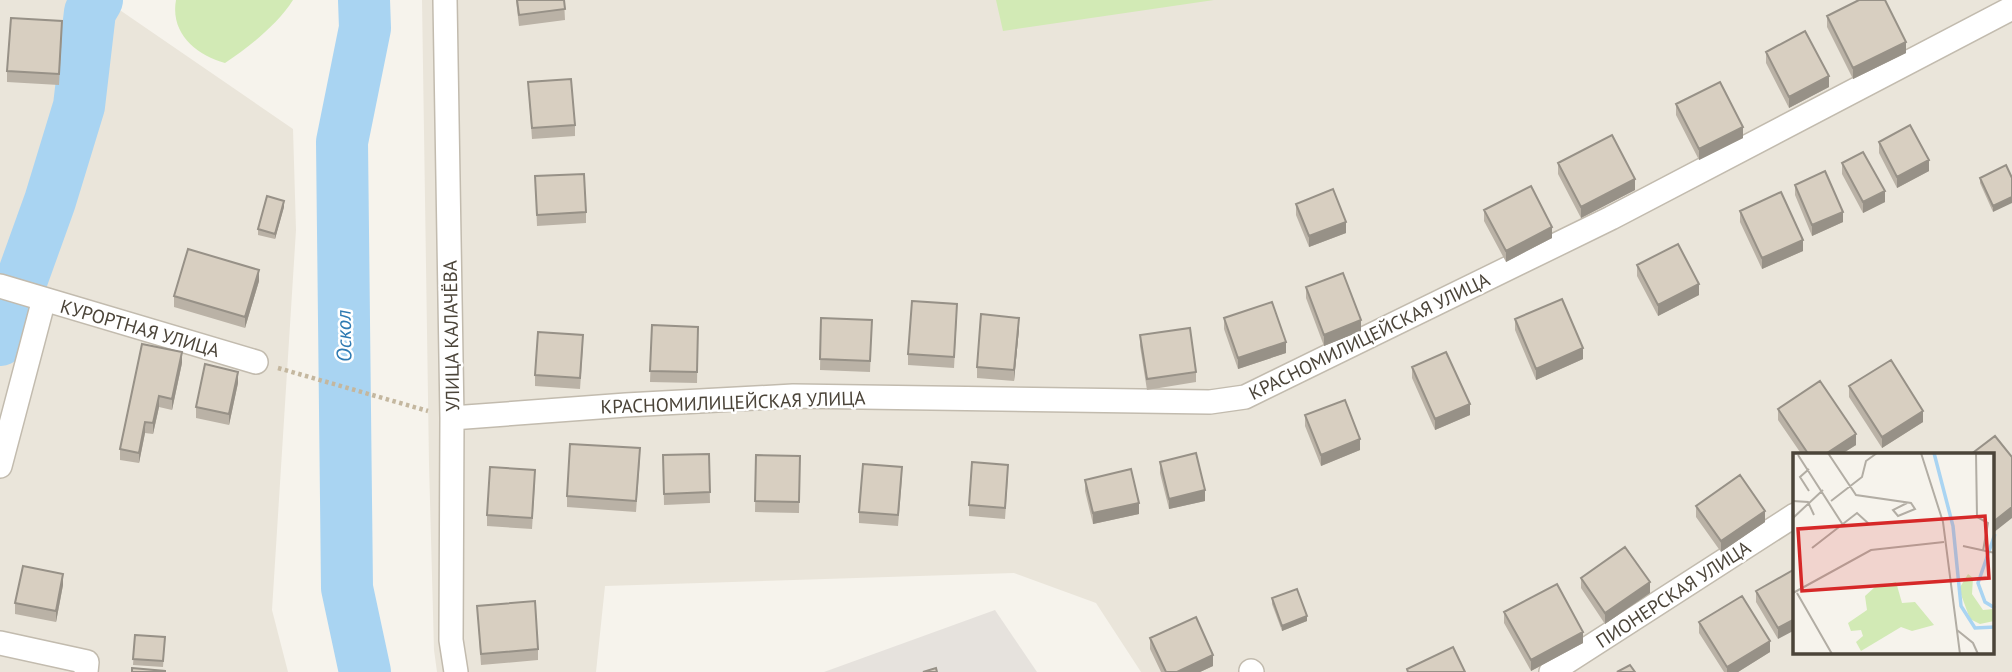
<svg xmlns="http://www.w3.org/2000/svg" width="2012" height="672" viewBox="0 0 2012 672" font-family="'PT Sans',sans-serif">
	<rect width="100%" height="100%" fill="#f6f3ec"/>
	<path fill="#eae5da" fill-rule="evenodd" d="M0,0H90L111,4L293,129L296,230L272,610L288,672H0Z
		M422,0H2012V672H1141L1096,603L1014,573L605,586L596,672H437L434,650L429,464ZM1795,455H1993V653H1795Z"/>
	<path fill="#e6e2dd" d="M995,610L1037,672H824Z"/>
	<path fill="#d2eab5" d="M176,0H293C277,25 249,47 225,63C196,55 170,33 176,0Z
		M996,0H1214L1003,31Z"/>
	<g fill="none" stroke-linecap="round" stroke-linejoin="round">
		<path stroke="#a9d4f2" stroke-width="52" d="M364,0L365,28L342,142L347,588L365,672
			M0,340L50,201L79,106L90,12L97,0"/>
		<g stroke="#c2bbae" stroke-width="26">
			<path id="street" d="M445,0L452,418L451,640L456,672
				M0,286L256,362
				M452,418L626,405L793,396L1210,402L1245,397L1611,218L2012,8
				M0,466L44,299
				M0,643L87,662L86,672
				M1251,671L1252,672
				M1551,672L1795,515"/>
		</g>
		<path stroke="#c4b79f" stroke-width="4.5" stroke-dasharray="3.5 3.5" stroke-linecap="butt" d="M278,368L428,411"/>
		<use href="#street" stroke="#fff" stroke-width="23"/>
	</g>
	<path fill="#bab2a6" d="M516,0H564L565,20L519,26Z
		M1827,16L1906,53L1853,79L1827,27Z
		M62,32L59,85L7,82V71Z
		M1766,52L1829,87L1789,108L1766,63Z
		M528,82L575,125V136L532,139Z
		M1676,104L1743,138L1699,160L1676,115Z
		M1879,142L1929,171L1897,188L1879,153Z
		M1558,163L1635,190L1581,218L1558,174Z
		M1842,163L1885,202L1863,213L1842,174Z
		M2006,165L1993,212L1980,183V178Z
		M535,176L586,212V223L537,226Z
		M1795,185L1843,222L1812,236L1795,195Z
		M1296,204L1346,233L1309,247L1296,215Z
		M284,207L275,239L258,235V229Z
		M1484,210L1552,238L1506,262L1484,221Z
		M1740,211L1803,251L1762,269L1740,222Z
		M1637,265L1699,295L1658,316L1637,276Z
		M259,281L245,328L174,307V296Z
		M1306,287L1361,331L1324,346L1306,298Z
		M957,315L954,368L908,365V354Z
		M821,318L872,320L870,372L820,370Z
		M1224,318L1286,353L1238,369L1224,329Z
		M1515,319L1583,359L1536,380L1515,330Z
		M652,325L698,327L697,383L650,382Z
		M1019,329L1014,381L977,378V367Z
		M1140,335L1196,372V382L1147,390L1140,346Z
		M583,346L580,389L535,386V375Z
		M182,363L172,410L159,407L153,434L145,433L139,463L120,460V449Z
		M1412,367L1470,415L1435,430L1412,378Z
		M238,383L229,425L196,418V407Z
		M1849,386L1923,422L1882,448L1849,397Z
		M1778,409L1856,445L1840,455H1802L1778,420Z
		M1305,415L1360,450L1321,466L1305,426Z
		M709,454L710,503L664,505L663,455Z
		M756,455L800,456L799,513L755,512Z
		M640,459L636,512L567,507V496Z
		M1160,462L1205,501L1169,509L1160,473Z
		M1008,476L1005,519L969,516V505Z
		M902,478L898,526L859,523V512Z
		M1085,480L1139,514L1093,524L1085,491Z
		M535,481L532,529L487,526V515Z
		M1696,506L1765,522L1721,552L1696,517Z
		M1795,569L1778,639L1756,602V591Z
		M1581,578L1650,593L1605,624L1581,588Z
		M63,585L56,622L15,614V603Z
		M1272,598L1307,621L1282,631L1272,604Z
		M477,606L538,649V660L481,665Z
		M1504,612L1583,643L1531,671L1504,623Z
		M1699,622L1770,652L1738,672H1724L1699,633Z
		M135,635L165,637L163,667L133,665Z
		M1150,638L1213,666L1200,672H1161L1150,649Z"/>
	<path fill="#979187" d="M1906,42V53L1853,79V68Z
		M1829,76V87L1789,108V97Z
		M1743,127V138L1699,160V149Z
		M1929,160V171L1897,188V177Z
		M1635,179V190L1581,218V207Z
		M1885,191V202L1863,213V202Z
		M2012,197V203L1993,212V206Z
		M284,201V207L275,239V234Z
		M1843,212V222L1812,236V225Z
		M1346,222V233L1309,247V236Z
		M1552,227V238L1506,262V251Z
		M1803,240V251L1762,269V258Z
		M259,270V281L245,328V317Z
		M1699,284V295L1658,316V305Z
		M1019,318V329L1014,381V370Z
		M1361,320V331L1324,346V335Z
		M1286,342V353L1238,369V358Z
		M1583,348V359L1536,380V369Z
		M182,352V363L172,410V399Z
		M238,372V383L229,425V414Z
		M159,396V407L153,434V423Z
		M1470,404V415L1435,430V419Z
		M1923,411V422L1882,448V437Z
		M145,422V433L139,463V453Z
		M1856,434V445L1840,455H1824Z
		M1360,439V450L1321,466V455Z
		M1205,490V501L1169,509V499Z
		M1139,503V514L1093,524V513Z
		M2012,507V518L1993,533V522Z
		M1765,511V522L1721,552V541Z
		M63,574V585L56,622V611Z
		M1650,582V593L1605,624V613Z
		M1307,616V621L1282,631V626Z
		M1795,619V630L1778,639V628Z
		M1583,632V643L1531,671V660Z
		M1770,641V652L1738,672H1727V667Z
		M1213,655V666L1200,672H1177Z"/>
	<path fill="#d8cfc1" stroke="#979187" stroke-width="2" d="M517,0H564L565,9L519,15Z
		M1859,0H1885L1906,42L1853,68L1827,16Z
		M11,18L62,21L59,74L7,71Z
		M1805,31L1829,76L1789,97L1766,52Z
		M571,79L575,125L532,128L528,82Z
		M1720,82L1743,127L1699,149L1676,104Z
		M1910,125L1929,160L1897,177L1879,142Z
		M1612,135L1635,179L1581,207L1558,163Z
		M1863,152L1885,191L1863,202L1842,163Z
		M2006,165L2012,178V197L1993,206L1980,178Z
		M1825,171L1843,212L1812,225L1795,185Z
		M584,174L586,212L537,215L535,176Z
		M1531,186L1552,227L1506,251L1484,210Z
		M1333,189L1346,222L1309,236L1296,204Z
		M1781,192L1803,240L1762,258L1740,211Z
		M267,196L284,201L275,234L258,229Z
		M1678,244L1699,284L1658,305L1637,265Z
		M188,249L259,270L245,317L174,296Z
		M1343,273L1361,320L1324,335L1306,287Z
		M1562,299L1583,348L1536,369L1515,319Z
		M912,301L957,304L954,357L908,354Z
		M1272,302L1286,342L1238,358L1224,318Z
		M981,314L1019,318L1014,370L977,367Z
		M821,318L872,320L870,361L820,359Z
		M652,325L698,327L697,372L650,371Z
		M1190,328L1196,372L1147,379L1140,335Z
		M538,332L583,335L580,378L535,375Z
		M142,344L182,352L172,399L159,396L153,423L145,422L139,453L120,449Z
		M1446,352L1470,404L1435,419L1412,367Z
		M1891,360L1923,411L1882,437L1849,386Z
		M205,364L238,372L229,414L196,407Z
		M1820,381L1856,434L1824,455H1809L1778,409Z
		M1345,400L1360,439L1321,455L1305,415Z
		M1995,436L2012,457V507L1993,522V455H1970Z
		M570,444L640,448L636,501L567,496Z
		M1196,453L1205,490L1169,499L1160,462Z
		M709,454L710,492L664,494L663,455Z
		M756,455L800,456L799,502L755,501Z
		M972,462L1008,465L1005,508L969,505Z
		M863,464L902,467L898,515L859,512Z
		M490,467L535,470L532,518L487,515Z
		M1131,469L1139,503L1093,513L1085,480Z
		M1740,475L1765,511L1721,541L1696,506Z
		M1625,547L1650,582L1605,613L1581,578Z
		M23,566L63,574L56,611L15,603Z
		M1795,569V619L1778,628L1756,591Z
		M1557,584L1583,632L1531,660L1504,612Z
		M1297,589L1307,616L1282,626L1272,598Z
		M1742,596L1770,641L1727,667L1699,622Z
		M535,601L538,649L481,654L477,606Z
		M1196,617L1213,655L1177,672H1166L1150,638Z
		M135,635L165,637L163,661L133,659Z
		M1453,647L1465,672H1408L1407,669Z
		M1630,665L1635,672H1617Z
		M132,668L165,671V672H132Z
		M936,668L937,672H923Z"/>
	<g text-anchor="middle" stroke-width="5" stroke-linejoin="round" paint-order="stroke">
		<g font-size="19" fill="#4b4439" stroke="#fff">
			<text transform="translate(140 328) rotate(16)" y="7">КУРОРТНАЯ УЛИЦА</text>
			<text transform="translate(451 336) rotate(-91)" y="7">УЛИЦА КАЛАЧЁВА</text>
			<text transform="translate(1369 336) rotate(-26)" y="7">КРАСНОМИЛИЦЕЙСКАЯ УЛИЦА</text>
			<text transform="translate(733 402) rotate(-2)" y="7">КРАСНОМИЛИЦЕЙСКАЯ УЛИЦА</text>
			<text transform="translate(1673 594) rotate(-33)" y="7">ПИОНЕРСКАЯ УЛИЦА</text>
		</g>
		<g font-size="21" font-style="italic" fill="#2e7ab2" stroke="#fff">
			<text transform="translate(344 336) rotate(-91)" y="7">Оскол</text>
		</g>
	</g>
	<g transform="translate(1793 453)">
		<rect width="201" height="201" fill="#f6f3ec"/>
		<path d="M175,121L180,125L179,141L190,157L201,156V168L187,171L177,166L166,136ZM103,129L109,150L122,149L141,172L119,178L108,174L68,198L63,189L70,183L68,177L58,178L55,170L74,157L72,143L82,134Z" fill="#d2eab5"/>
		<path fill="none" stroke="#a9d4f2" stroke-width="3.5" d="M141,0L160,73L168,153L182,175L202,174M202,81L185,130L192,149L202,155"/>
		<path fill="none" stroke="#b2ada4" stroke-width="2" d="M35,0L63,42L118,50L122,56L105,63L100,57L114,50M128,0L150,69L167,201M183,0L184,64L195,70L190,98M5,2L50,72M16,38L7,24L16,16M0,48L15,49L21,62M38,48L69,24L73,8L84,0M0,65L30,37M170,93L202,100M19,95L64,60L76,71M0,140L78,97L151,89M4,140L39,201M164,177L180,190L185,201"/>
		<path fill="#d62828" fill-opacity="0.15" stroke="#d62828" stroke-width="3.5" d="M192,63L196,125L9,138L5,76Z"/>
		<rect width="201" height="201" fill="none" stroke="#4b4439" stroke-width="3.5"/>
	</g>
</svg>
